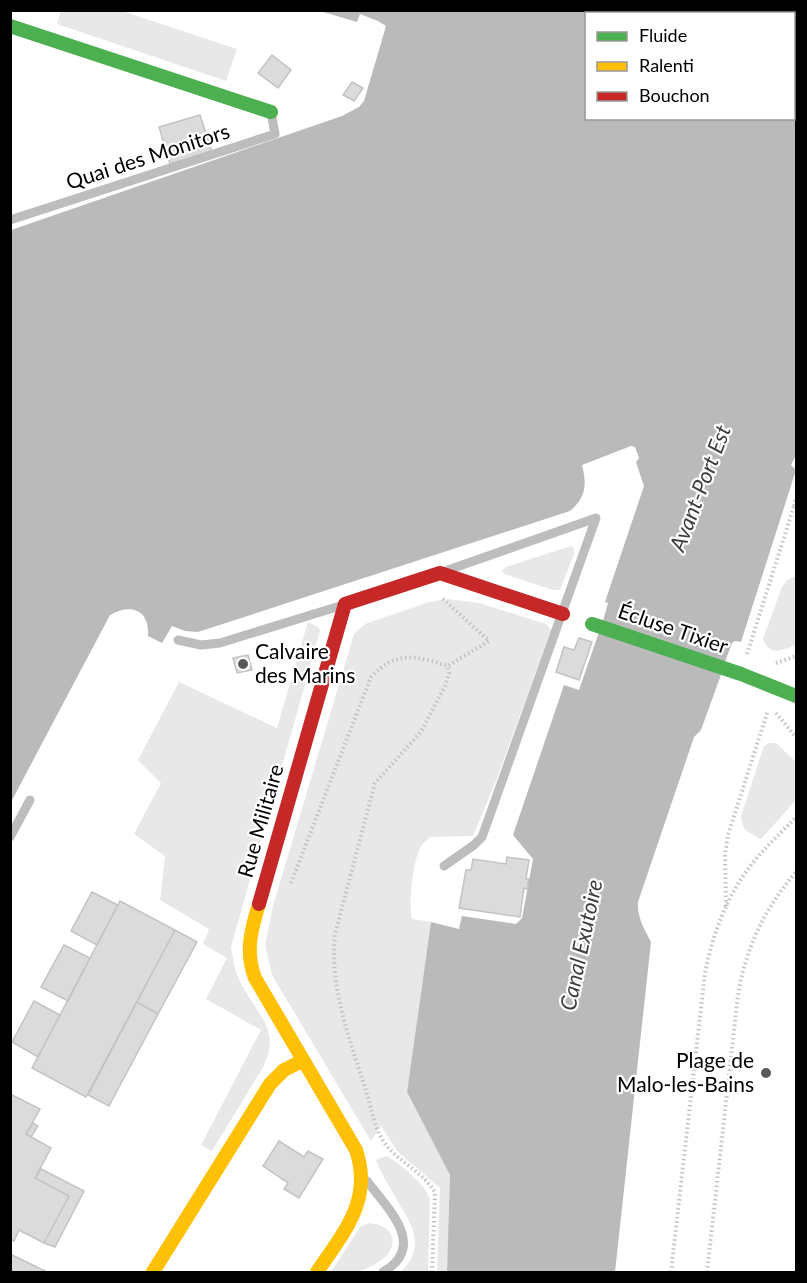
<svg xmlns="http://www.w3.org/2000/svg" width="807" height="1283" viewBox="0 0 807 1283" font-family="Lato,sans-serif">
	<rect width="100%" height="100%" fill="#fff"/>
	<path fill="#e8e8e8" d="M61,11H122L237,49L226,81L57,24Z
		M571,546L574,548V554L560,590H553L504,574L502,571L506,567Z
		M796,576V645C782,650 769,657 763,639L782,587L787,580Z
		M447,599L479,603L546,624L551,630L496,781L473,836L430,837C427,840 422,844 420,848C413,862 408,904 412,919L431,922L407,1092L451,1175L447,1272H437L440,1188L398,1152L381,1126L371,1141L272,975L265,945L273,906L354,634L365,624L429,602Z
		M308,622L318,627L320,631L231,947C233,958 234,969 239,979C254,1013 284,1029 262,1069L212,1151L201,1145L261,1030L206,999L227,958L203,944L209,929L160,900L165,856L134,834L161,783L138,760L179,682L277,728Z
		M769,743H776L796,762V800L761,839C748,832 742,831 741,816L764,746Z
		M387,1156C400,1164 426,1185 430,1199L428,1272H401C427,1245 412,1226 397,1200C390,1188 384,1177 378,1166L376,1160Z
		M369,1223C383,1224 399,1233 390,1251C385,1260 365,1271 355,1272C347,1274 339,1272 331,1272L360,1227Z"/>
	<path fill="#bababa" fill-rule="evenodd" d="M320,11H796V455L791,465L796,470L741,642L735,641L732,643L725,662L603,621L608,603L605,602L644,486L636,462L639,458L635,447L631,446L582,465C587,485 586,497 570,511L198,632L185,631L172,626L162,643L148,636C150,610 131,603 110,615L11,802V230L342,116L359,107L364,101L386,26L378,21L360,14L357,22ZM586,14H794V118H586Z
		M599,632L722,672L701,730L694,737L638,902C637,917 644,929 651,942L615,1272H447L450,1175L407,1092L431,922L459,929L462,916L516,924L522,918L533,859L513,835L564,685L579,690Z"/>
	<path fill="#dbdbdb" stroke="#c3c3c3" stroke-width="1.5" d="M272,55L291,70L278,88L258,73Z
		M352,82L363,88L354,101L343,95Z
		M200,115L212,152L170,164L159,127Z
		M579,638L592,642L579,680L556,672L564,647L574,650Z
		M248,655L252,670L237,673L233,658Z
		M507,857L529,860L526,879H529L527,889L524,888L520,917L459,908L466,870H471L473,859L506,864Z
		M92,892L118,905L97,945L71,931Z
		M120,901L175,930L86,1097L32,1068Z
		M175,930L197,942L158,1014L137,1002Z
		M64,945L90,958L68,1001L41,987Z
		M34,1001L60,1015L38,1057L12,1042Z
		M137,1002L158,1014L109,1106L88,1095Z
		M10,1094L40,1109L26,1134L51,1148L35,1178L69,1196L44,1243L19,1230L14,1241L10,1239Z
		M33,1123L38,1126L31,1137L26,1134Z
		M279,1141L304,1157L308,1151L323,1159L299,1198L284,1189L288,1183L263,1166Z
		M41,1169L84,1191L55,1247L44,1243L69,1196L35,1178Z
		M10,1254L47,1272H10Z"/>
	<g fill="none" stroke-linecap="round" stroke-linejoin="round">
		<path stroke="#c2c2c2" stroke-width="4" stroke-dasharray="1.5 3" stroke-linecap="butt" d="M794,506L796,498
			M747,654L794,506L796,508
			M776,663L796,656
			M776,713L796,737
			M291,883L371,677C396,650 416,656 448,666L489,641L442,598
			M726,906L725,854L728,835L768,710
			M432,1272L435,1193C426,1174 399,1162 386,1145C375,1131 372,1111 367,1094C351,1043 329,988 335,934L375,783L421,732L446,684L449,673L448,666
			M671,1272L705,973C712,937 726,898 748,869C762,850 780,834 796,817
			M707,1272L738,995C746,947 765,908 796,872"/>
		<path stroke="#bdbdbd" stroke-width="9" d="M10,220L275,134L271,112
			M448,570L596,518
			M178,640L201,645L220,643L340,606
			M10,837L30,800
			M444,866L474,845L482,837L596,518
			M367,1181C388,1209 428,1246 383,1272"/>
		<path stroke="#4caf50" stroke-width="14" d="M10,26L271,112
			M592,624L741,674L796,696"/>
		<path stroke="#ffc107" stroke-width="14" d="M259,904C251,930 245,952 255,978L356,1150C373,1200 344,1232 317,1272
			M153,1272L270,1084L284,1070L302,1061"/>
		<path stroke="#c62828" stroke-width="14" d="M259,904L345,604L440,573L563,614"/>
	</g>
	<g fill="#595959" stroke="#fff" stroke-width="2">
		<circle cx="243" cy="664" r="6"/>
		<circle cx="766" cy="1073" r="6"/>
	</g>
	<g text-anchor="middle" stroke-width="4.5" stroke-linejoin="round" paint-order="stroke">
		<g font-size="21" fill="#000" stroke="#fff">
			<text transform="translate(148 157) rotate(-18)" y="7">Quai des Monitors</text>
			<text transform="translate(673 629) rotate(19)" y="7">Écluse Tixier</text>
			<text transform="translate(261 821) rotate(-74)" y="7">Rue Militaire</text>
		</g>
		<g font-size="21" fill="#000" stroke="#fff" text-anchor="start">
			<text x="255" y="659">Calvaire<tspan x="255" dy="24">des Marins</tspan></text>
			<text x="754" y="1068" text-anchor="end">Plage de<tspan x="754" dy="24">Malo-les-Bains</tspan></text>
		</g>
		<g font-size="22" font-style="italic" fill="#3d3d3d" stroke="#fff">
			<text transform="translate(700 488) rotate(-69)" y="8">Avant-Port Est</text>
			<text transform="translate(581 945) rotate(-78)" y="8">Canal Exutoire</text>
		</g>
	</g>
	<rect width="807" height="1283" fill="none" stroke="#000000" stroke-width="24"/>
	<rect x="585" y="12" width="210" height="108" fill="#ffffff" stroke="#999999" stroke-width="1.5"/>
	<rect x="597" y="32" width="30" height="9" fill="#4caf50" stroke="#999999" stroke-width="1.5"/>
	<text x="639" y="42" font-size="18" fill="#000000">Fluide</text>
	<rect x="597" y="62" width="30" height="9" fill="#ffc107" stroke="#999999" stroke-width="1.5"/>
	<text x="639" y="72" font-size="18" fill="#000000">Ralenti</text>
	<rect x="597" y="92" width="30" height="9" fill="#c62828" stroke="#999999" stroke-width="1.5"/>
	<text x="639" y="102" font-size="18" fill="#000000">Bouchon</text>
</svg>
